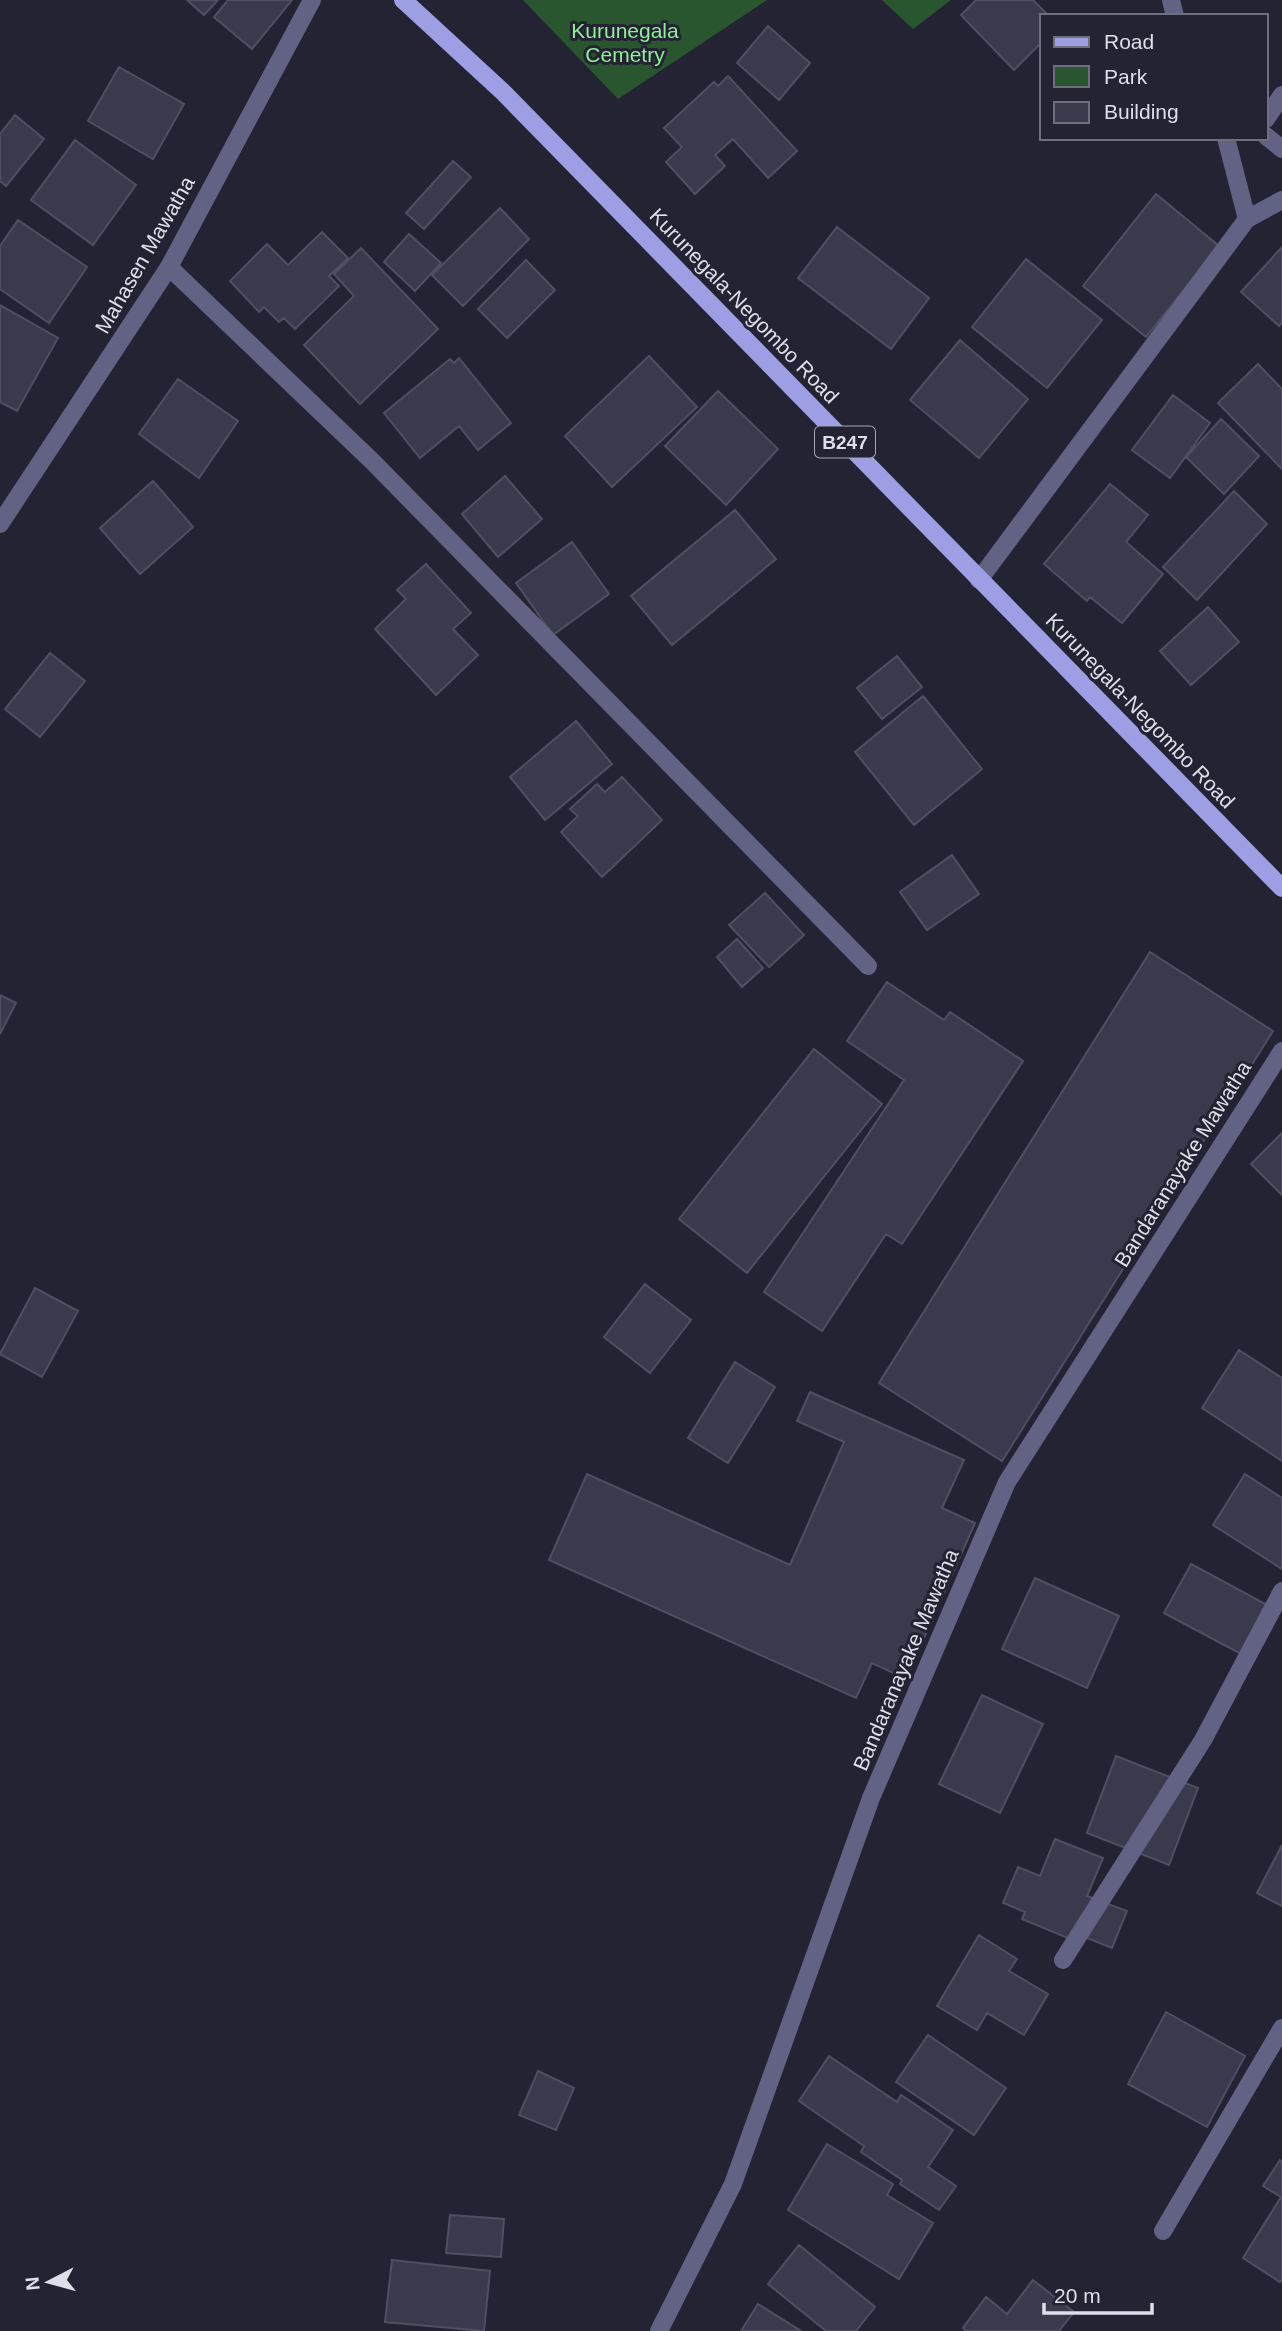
<svg xmlns="http://www.w3.org/2000/svg" width="1282" height="2331" viewBox="0 0 1282 2331" font-family="Arial,sans-serif">
	<rect width="100%" height="100%" fill="#232333"/>
	<path fill="#29562e" d="M523,0H767L618,99Z
		M882,0H951L913,29Z"/>
	<path fill="#393a4c" stroke="#4e4f62" stroke-width="2" d="M187,0H218L204,15Z
		M228,0H292L252,49L214,17Z
		M976,0H1033L1049,16H1042V42L1014,70L961,15Z
		M768,26L810,63L779,100L737,63Z
		M119,67L184,104L153,159L88,121Z
		M728,76L797,151L768,178L733,139L715,155L725,166L695,194L666,162L682,147L664,128L714,82L718,86Z
		M15,115L44,139L6,186L0,181V134Z
		M75,140L136,185L93,245L31,200Z
		M453,161L471,177L424,229L406,213Z
		M1156,194L1219,246L1146,337L1083,286Z
		M500,208L529,239L463,306L432,275Z
		M18,220L87,267L49,323L0,289V246Z
		M837,227L929,298L891,349L798,278Z
		M322,232L348,258L329,276L339,286L295,329L284,318L279,322L264,307L259,312L230,281L267,244L288,265Z
		M409,234L441,263L415,291L384,262Z
		M1282,247V323L1279,326L1241,292Z
		M361,248L438,329L360,404L304,345L354,296L334,274Z
		M1026,259L1102,320L1047,388L972,327Z
		M526,260L555,290L507,338L478,309Z
		M0,305L58,338L17,411L0,402Z
		M960,340L1028,399L979,458L910,400Z
		M649,356L697,407L612,487L565,436Z
		M459,358L511,423L478,450L459,426L420,458L384,413L450,359L454,363Z
		M1258,364L1282,389V469L1218,403Z
		M178,379L238,421L199,478L139,434Z
		M718,391L778,449L726,505L665,446Z
		M1173,395L1210,423L1170,478L1132,450Z
		M1221,419L1259,456L1224,494L1186,457Z
		M505,476L542,519L498,557L462,514Z
		M153,481L193,527L140,574L100,528Z
		M1110,484L1148,515L1126,542L1163,574L1122,623L1090,597L1087,601L1044,564Z
		M1234,491L1267,524L1197,600L1163,567Z
		M735,510L776,559L672,645L631,596Z
		M572,542L609,594L553,635L516,583Z
		M426,564L471,613L453,629L478,655L436,695L375,629L406,599L397,590Z
		M1208,607L1239,642L1191,685L1160,651Z
		M50,653L85,681L40,737L5,709Z
		M897,656L922,687L882,719L857,688Z
		M923,696L982,769L914,825L855,752Z
		M576,721L612,764L545,820L510,777Z
		M622,777L662,820L602,877L561,832L578,816L570,809L597,784L605,792Z
		M952,855L979,894L927,930L900,892Z
		M765,893L804,935L769,967L729,925Z
		M737,939L763,968L742,987L717,957Z
		M1150,952L1273,1031L1002,1461L879,1383Z
		M887,982L944,1020L950,1012L1023,1061L902,1244L886,1234L822,1331L764,1292L904,1080L847,1041Z
		M0,995L16,1003L0,1034Z
		M814,1049L882,1104L747,1273L679,1219Z
		M1282,1133V1195L1251,1164Z
		M645,1284L691,1320L650,1373L604,1337Z
		M35,1288L78,1311L42,1377L0,1354Z
		M1239,1350L1282,1378V1461L1202,1408Z
		M735,1362L775,1387L728,1463L688,1438Z
		M810,1392L964,1460L942,1508L975,1523L906,1679L872,1663L856,1698L549,1560L587,1474L790,1565L844,1442L797,1421Z
		M1245,1474L1282,1498V1569L1213,1525Z
		M1191,1564L1280,1612L1254,1661L1164,1613Z
		M1035,1578L1119,1616L1087,1688L1002,1649Z
		M982,1695L1043,1724L1000,1813L939,1784Z
		M1116,1756L1198,1788L1169,1865L1087,1833Z
		M1055,1839L1103,1858L1087,1896L1127,1911L1112,1948L1072,1932L1070,1939L1022,1919L1025,1912L1003,1903L1018,1867L1040,1876Z
		M1282,1845V1906L1257,1893Z
		M979,1935L1017,1959L1009,1971L1048,1994L1024,2035L987,2013L977,2030L937,2006Z
		M1166,2012L1245,2056L1207,2127L1128,2084Z
		M928,2035L1006,2088L974,2135L896,2082Z
		M829,2056L897,2102L901,2095L953,2130L928,2167L956,2186L939,2210L900,2184L902,2180L861,2152L864,2146L799,2101Z
		M538,2071L574,2088L556,2130L519,2115Z
		M827,2144L893,2184L887,2195L933,2223L899,2279L788,2210Z
		M1280,2160L1282,2162V2279L1280,2282L1243,2258L1281,2197L1263,2186Z
		M450,2215L504,2219L501,2257L446,2253Z
		M799,2245L875,2307L856,2331H826L768,2284Z
		M392,2260L490,2271L484,2331L385,2322Z
		M1033,2280L1074,2312L1059,2331H966L963,2328L986,2297L1007,2314Z
		M758,2304L801,2331H741Z"/>
	<g fill="none" stroke-linecap="round" stroke-linejoin="round">
		<path stroke="#616284" stroke-width="18" d="M1171,0L1175,16
			M1266,119L1282,95
			M1266,136L1282,149
			M1247,219L1282,200
			M169,267L372,461L868,966
			M0,524L169,267L312,0
			M979,580L1247,219L1226,138
			M1063,1960L1203,1740L1282,1591
			M1163,2231L1282,2028
			M659,2331L733,2184L871,1798L1007,1482L1282,1051"/>
		<path stroke="#9e9ee5" stroke-width="18" d="M403,0L504,93L1282,888"/>
	</g>
	<g text-anchor="middle" stroke-width="6" stroke-linejoin="round" paint-order="stroke">
		<rect fill="#232333" stroke="#a6a7b3" stroke-width="2" x="815" y="426.5" width="60" height="31" rx="5"/>
		<g font-size="19" font-weight="bold" fill="#dedfea">
			<text x="845" y="449">B247</text>
		</g>
		<g font-size="21" fill="#90ef97" stroke="#232333">
			<text x="625" y="38">Kurunegala<tspan x="625" dy="24">Cemetry</tspan></text>
		</g>
		<g font-size="21" fill="#dedfea" stroke="#232333">
			<text transform="translate(145 255) rotate(-60)" y="7">Mahasen Mawatha</text>
			<text transform="translate(744 306) rotate(46)" y="7">Kurunegala-Negombo Road</text>
			<text transform="translate(1140 711) rotate(46)" y="7">Kurunegala-Negombo Road</text>
			<text transform="translate(1183 1164) rotate(-58)" y="7">Bandaranayake Mawatha</text>
			<text transform="translate(906 1660) rotate(-67)" y="7">Bandaranayake Mawatha</text>
		</g>
	</g>
	<rect x="1040" y="14" width="228" height="126" fill="#232333" stroke="#6e6e7c" stroke-width="2"/>
	<rect x="1054" y="37" width="35" height="10" fill="#9e9ee5" stroke="#6e6e7c" stroke-width="2"/>
	<text x="1104" y="49" font-size="21" fill="#dedfea">Road</text>
	<rect x="1054" y="66" width="35" height="21" fill="#29562e" stroke="#6e6e7c" stroke-width="2"/>
	<text x="1104" y="84" font-size="21" fill="#dedfea">Park</text>
	<rect x="1054" y="102" width="35" height="21" fill="#393a4c" stroke="#6e6e7c" stroke-width="2"/>
	<text x="1104" y="119" font-size="21" fill="#dedfea">Building</text>
	<g transform="translate(49 2282) rotate(264)" stroke="#232333" stroke-width="5" paint-order="stroke">
	<path d="M0-5L12 26L0 18L-12 26Z" fill="#dedfea"/>
	<text y="-10" font-size="19" font-weight="bold" text-anchor="middle" fill="#dedfea">N</text>
	</g>
	<path d="M1044 2303v10h108v-10" fill="none" stroke="#dedfea" stroke-width="3.5"/>
	<text x="1054" y="2303" font-size="21" fill="#dedfea" stroke="#232333" stroke-width="5" paint-order="stroke">20 m</text>
</svg>
